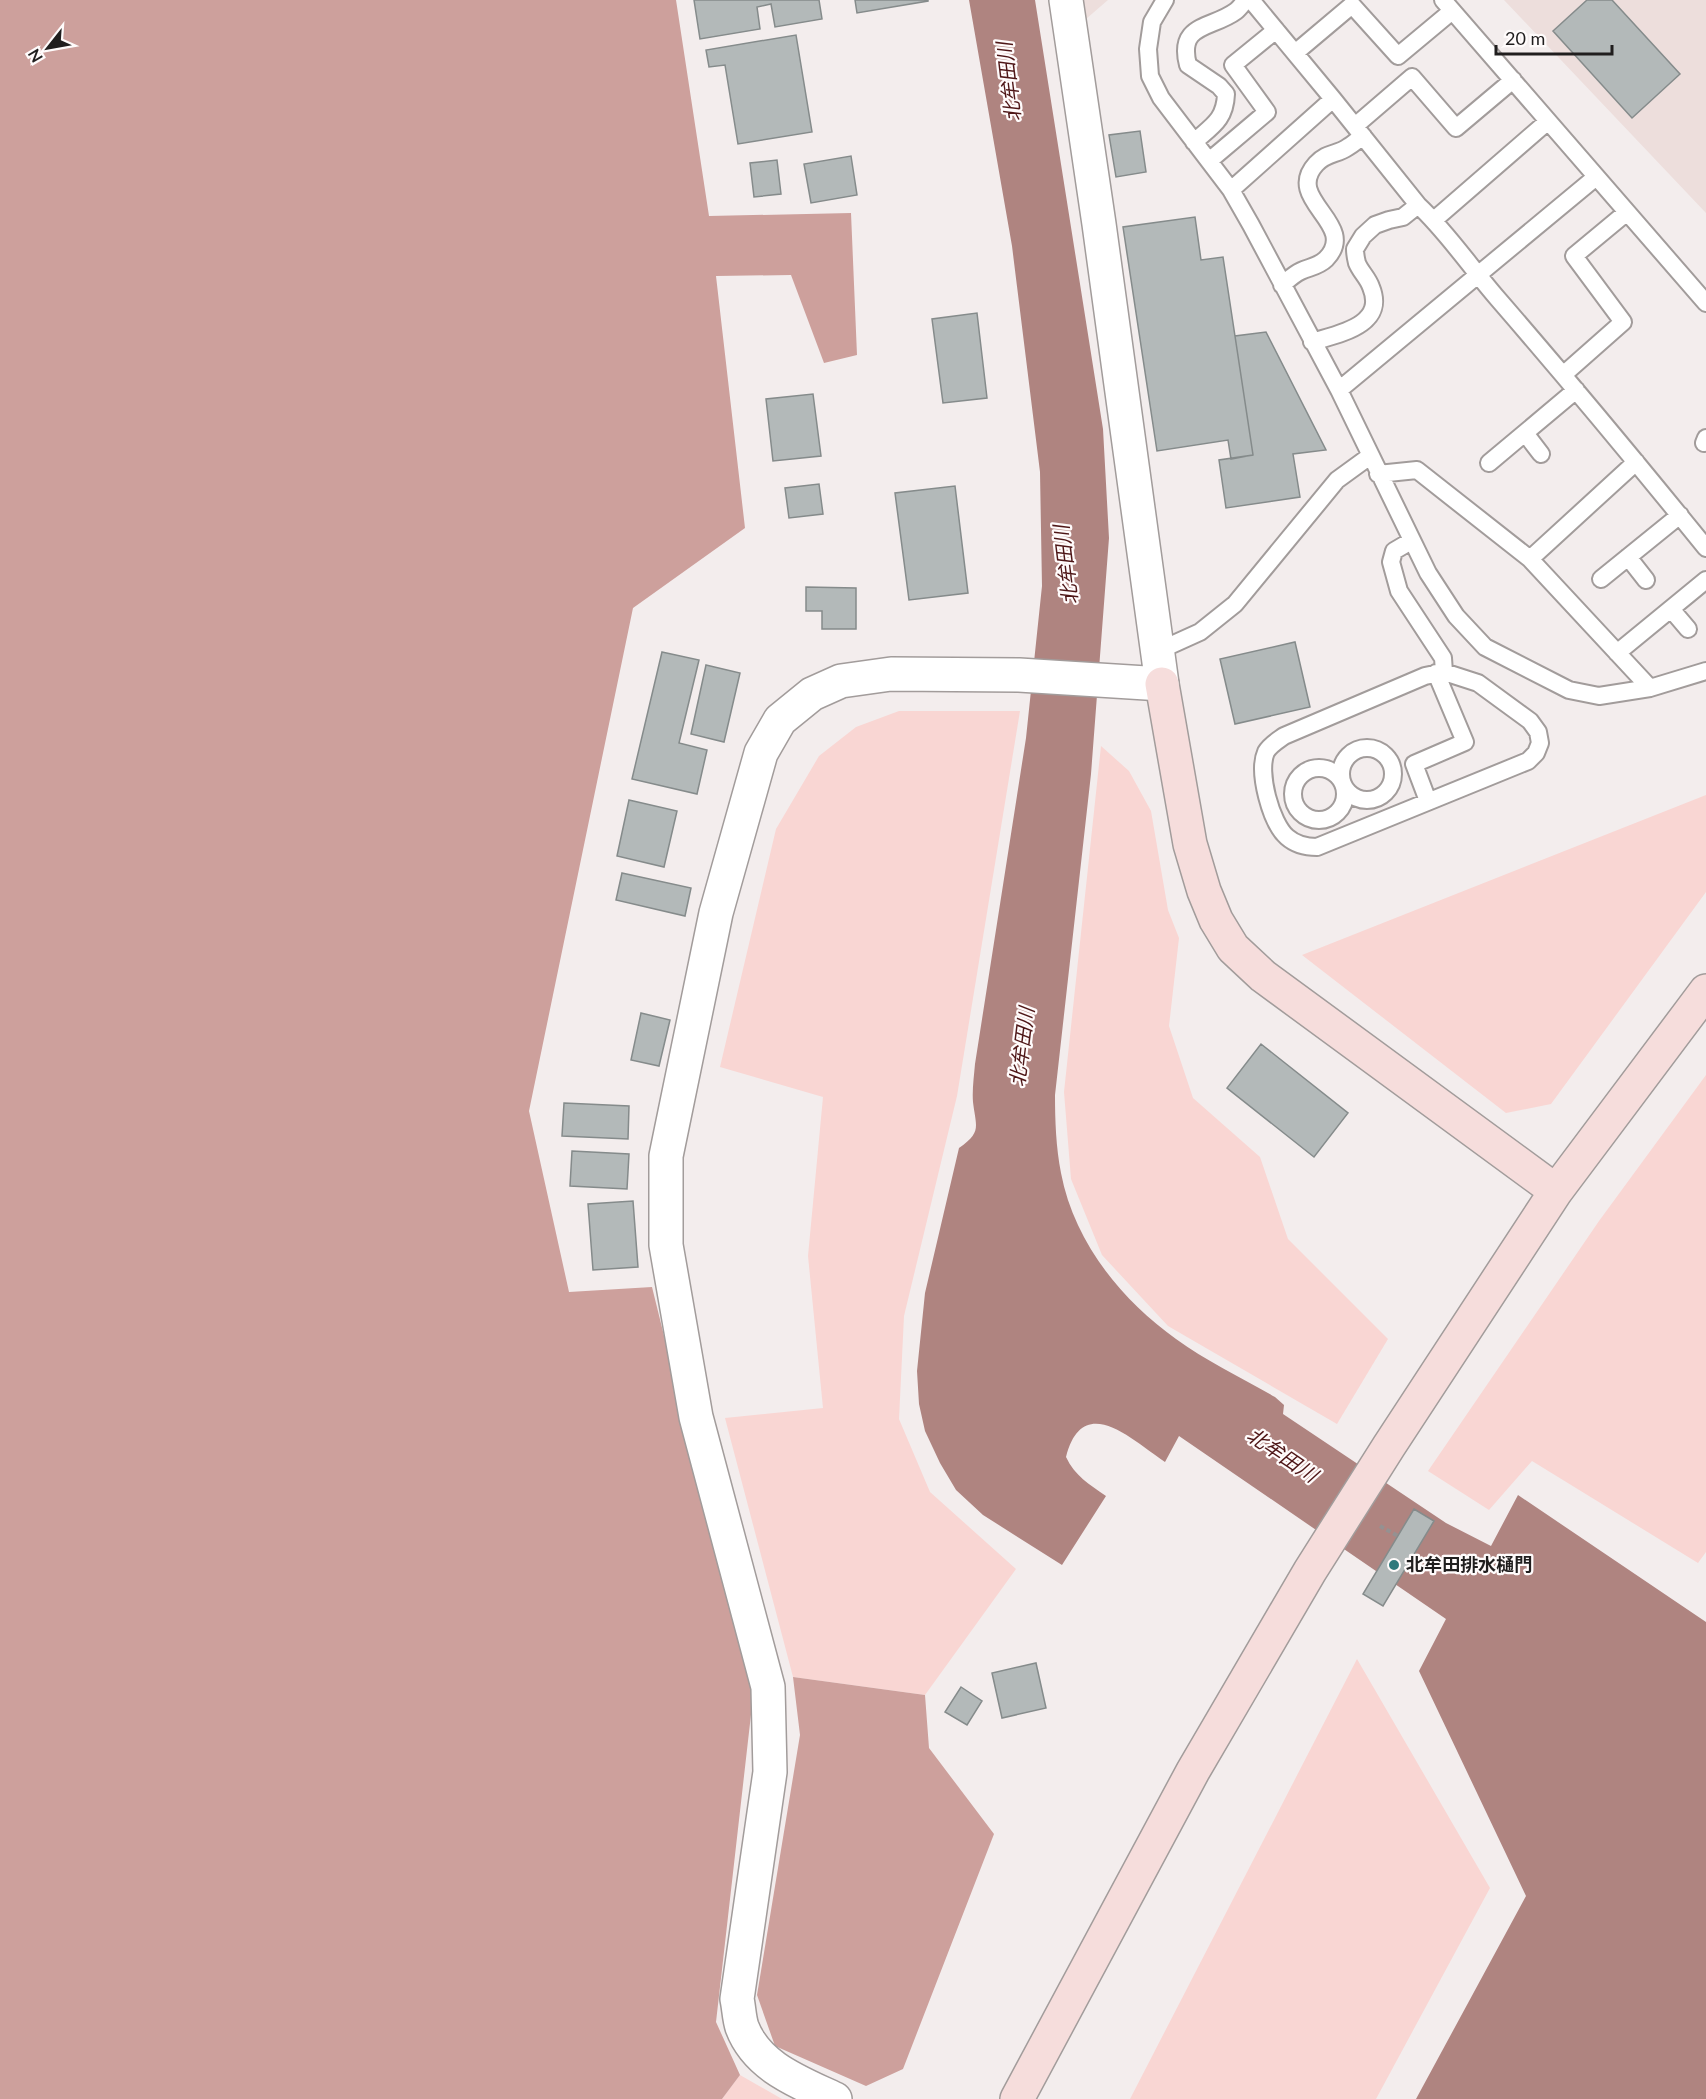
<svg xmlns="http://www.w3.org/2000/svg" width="1706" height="2099" viewBox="0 0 1706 2099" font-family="Lato,'Noto Sans JP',sans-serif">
	<rect width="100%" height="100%" fill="#f3eded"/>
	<path fill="#eddedc" d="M1082,0H1108L1086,19Z
		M1504,0H1706V213Z"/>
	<path fill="#f9d6d3" d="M899,711H1020L957,1096L904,1316L899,1419L930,1492L1016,1569L925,1695L793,1677L725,1418L823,1408L808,1256L823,1097L720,1067L776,829L819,756L856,727Z
		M1101,746L1129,771L1151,811L1168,910L1179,938L1169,1026L1193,1098L1260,1157L1288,1239L1388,1339L1337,1424L1168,1326L1102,1255L1071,1179L1064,1092Z
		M1706,795V892L1551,1104L1506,1113L1302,955Z
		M1706,1075V1552L1698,1563L1532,1461L1489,1510L1428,1471L1599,1221Z
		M1357,1659L1490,1888L1376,2099H1130Z
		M740,2075L782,2099H722Z"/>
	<path fill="#cda09c" d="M0,0H676L709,216L851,213L857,355L824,363L791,275L716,276L745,528L633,608L529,1111L569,1292L652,1287L753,1697L716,2022L740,2075L722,2099H0Z
		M793,1677L925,1695L929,1748L994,1834L903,2069L866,2086L775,2046L757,1995L800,1735Z"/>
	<path fill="#af8480" d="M969,0H1035L1103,429L1109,538L1091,774L1055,1095C1055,1121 1056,1147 1061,1173C1074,1241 1120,1299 1176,1339C1206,1361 1242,1378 1275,1397L1284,1405L1283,1414L1446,1523L1491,1546L1518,1495L1706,1622V2099H1416L1526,1896L1419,1671L1446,1619L1179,1436L1165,1462C1132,1440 1083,1391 1066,1457C1075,1476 1089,1484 1106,1496L1062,1565L983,1515L956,1490L940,1463L925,1431L919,1404L917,1371L925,1293L959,1148C982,1132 976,1127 973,1102C972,1090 974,1076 975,1064L1026,738L1042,586L1040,472L1012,246Z"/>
	<path fill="#b3b9b9" stroke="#858b8b" stroke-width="1.5" d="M694,0H819L822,19L775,27L771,4L757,7L760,29L700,39Z
		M855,0H928V1L857,13Z
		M1587,0H1612L1680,74L1632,118L1553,31Z
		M796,35L812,132L738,144L725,65L709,67L706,50Z
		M1140,131L1146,172L1116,177L1109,135Z
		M851,156L857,195L811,203L804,164Z
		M777,160L781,194L754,197L750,163Z
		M1195,217L1201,260L1223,257L1253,455L1231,459L1228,440L1157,451L1123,227Z
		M977,313L987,398L943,403L932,319Z
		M1266,332L1326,450L1293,454L1300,497L1226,508L1219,460L1253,455L1235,336Z
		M813,394L821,456L773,461L766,399Z
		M819,484L823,514L789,518L785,488Z
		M955,486L968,593L909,600L895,493Z
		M806,587L856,588V629H822V611H806Z
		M1295,642L1310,707L1235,724L1220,659Z
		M662,652L699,660L679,743L707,750L697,794L632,779Z
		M706,665L740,673L724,742L691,734Z
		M629,800L677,811L664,867L617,856Z
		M622,873L691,888L685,916L616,900Z
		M641,1013L670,1020L659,1066L631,1060Z
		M1261,1044L1348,1113L1314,1157L1227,1088Z
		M564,1103L629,1106L628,1139L562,1136Z
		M572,1151L629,1154L627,1189L570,1186Z
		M633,1201L638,1267L593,1270L588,1204Z
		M1414,1509L1434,1521L1383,1606L1363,1594Z
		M1036,1663L1046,1708L1002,1718L992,1673Z
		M961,1687L982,1701L967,1725L945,1712Z"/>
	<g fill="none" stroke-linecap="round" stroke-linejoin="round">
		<g stroke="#a29c9b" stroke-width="20">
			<path id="lane" d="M1165,0L1152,22L1148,49L1150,76L1161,98L1231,190L1251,225L1339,390L1428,573L1456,616L1485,647L1569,690L1599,696L1650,688L1706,671
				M1251,0L1333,99L1418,205C1448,233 1471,268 1498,299C1569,381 1638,464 1706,548
				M1443,0L1706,303
				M1295,53L1352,5L1398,56L1452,11
				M1355,126L1412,77L1456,128L1513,80
				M1194,142C1212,126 1225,120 1226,94L1219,86L1188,65C1177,23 1212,29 1236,11C1240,8 1243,3 1246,0
				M1209,161L1267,112L1233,65L1276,30
				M1231,190L1333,99
				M1434,220L1547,122
				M1282,285C1288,280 1294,274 1301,271C1310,267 1319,266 1326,259C1360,224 1283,200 1316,164C1327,152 1337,155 1348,147C1354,144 1358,139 1363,136
				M1312,342C1337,334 1387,326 1371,287C1368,278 1360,271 1357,263C1356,259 1355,254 1355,249L1363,236L1375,225L1389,220L1403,217L1418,205
				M1563,375L1623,322L1574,256L1627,212
				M1339,390L1596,177
				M1525,433L1541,454
				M1706,438L1704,443L1706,442
				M1489,463L1576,390
				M1378,474L1417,470L1530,559L1650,688
				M1411,541L1394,551L1391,562L1399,591L1443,658L1444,672
				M1628,557L1646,580
				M1530,559L1636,462
				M1601,579L1680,515
				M1671,609L1688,629
				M1158,651L1200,632L1235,604L1337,480L1370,456
				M1617,653L1706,580
				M1444,672L1478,683L1530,721L1538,732L1540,743L1536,753L1528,761L1317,847C1306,847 1296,845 1287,837C1271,823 1257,772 1266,752C1270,745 1277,741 1284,736L1425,676Z
				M1341 774a26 26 0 1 1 52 0a26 26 0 1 1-52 0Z
				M1293 794a26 26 0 1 1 52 0a26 26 0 1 1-52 0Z
				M1428,801L1414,764L1465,742L1436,673"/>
		</g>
		<g stroke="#a29c9b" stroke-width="36">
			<path id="street" d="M835,2099C799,2082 757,2067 742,2027C739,2018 739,2008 737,1999L770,1772L768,1687L696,1417L666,1245V1156L716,913L761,753L780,720L812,694L841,681L891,674L1019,675L1162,684L1099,224L1066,0"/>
		</g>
		<g stroke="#a29c9b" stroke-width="36">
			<path id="secondary" d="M1162,684L1190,844L1204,891L1216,920L1233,948L1263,976L1556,1191
				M1017,2099L1193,1771L1310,1571L1389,1446L1556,1191L1706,991"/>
		</g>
		<path stroke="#959191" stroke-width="4" stroke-dasharray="4.5 3" stroke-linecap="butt" d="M1380,1526L1398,1536"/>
		<use href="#lane" stroke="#fff" stroke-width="16"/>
		<use href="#street" stroke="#fff" stroke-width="33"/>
		<use href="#secondary" stroke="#f6dddc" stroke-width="33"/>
	</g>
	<circle fill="#2f797c" stroke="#fffbfb" stroke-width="2" cx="1394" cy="1565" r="6"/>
	<g text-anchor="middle" stroke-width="4.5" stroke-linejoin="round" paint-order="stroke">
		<g font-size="18" font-weight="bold" fill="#201e1e" stroke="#fffbfb" text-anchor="start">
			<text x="1406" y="1571">北牟田排水樋門</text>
		</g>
		<g font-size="20" font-style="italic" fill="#4e1617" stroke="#fffbfb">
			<text transform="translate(1009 82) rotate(-97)" y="7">北牟田川</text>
			<text transform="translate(1066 565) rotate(-97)" y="7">北牟田川</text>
			<text transform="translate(1022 1047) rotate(-83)" y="7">北牟田川</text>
			<text transform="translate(1282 1455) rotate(34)" y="7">北牟田川</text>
		</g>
	</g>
	<g transform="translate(48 48) rotate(239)" stroke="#fffbfb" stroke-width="4.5" paint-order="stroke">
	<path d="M0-4.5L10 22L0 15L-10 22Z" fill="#201e1e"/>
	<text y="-9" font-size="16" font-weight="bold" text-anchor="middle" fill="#201e1e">N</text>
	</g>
	<path d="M1496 45v9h116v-9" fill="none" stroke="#201e1e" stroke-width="3"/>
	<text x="1505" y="45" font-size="18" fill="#201e1e" stroke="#fffbfb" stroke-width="4.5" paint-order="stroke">20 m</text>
</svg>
